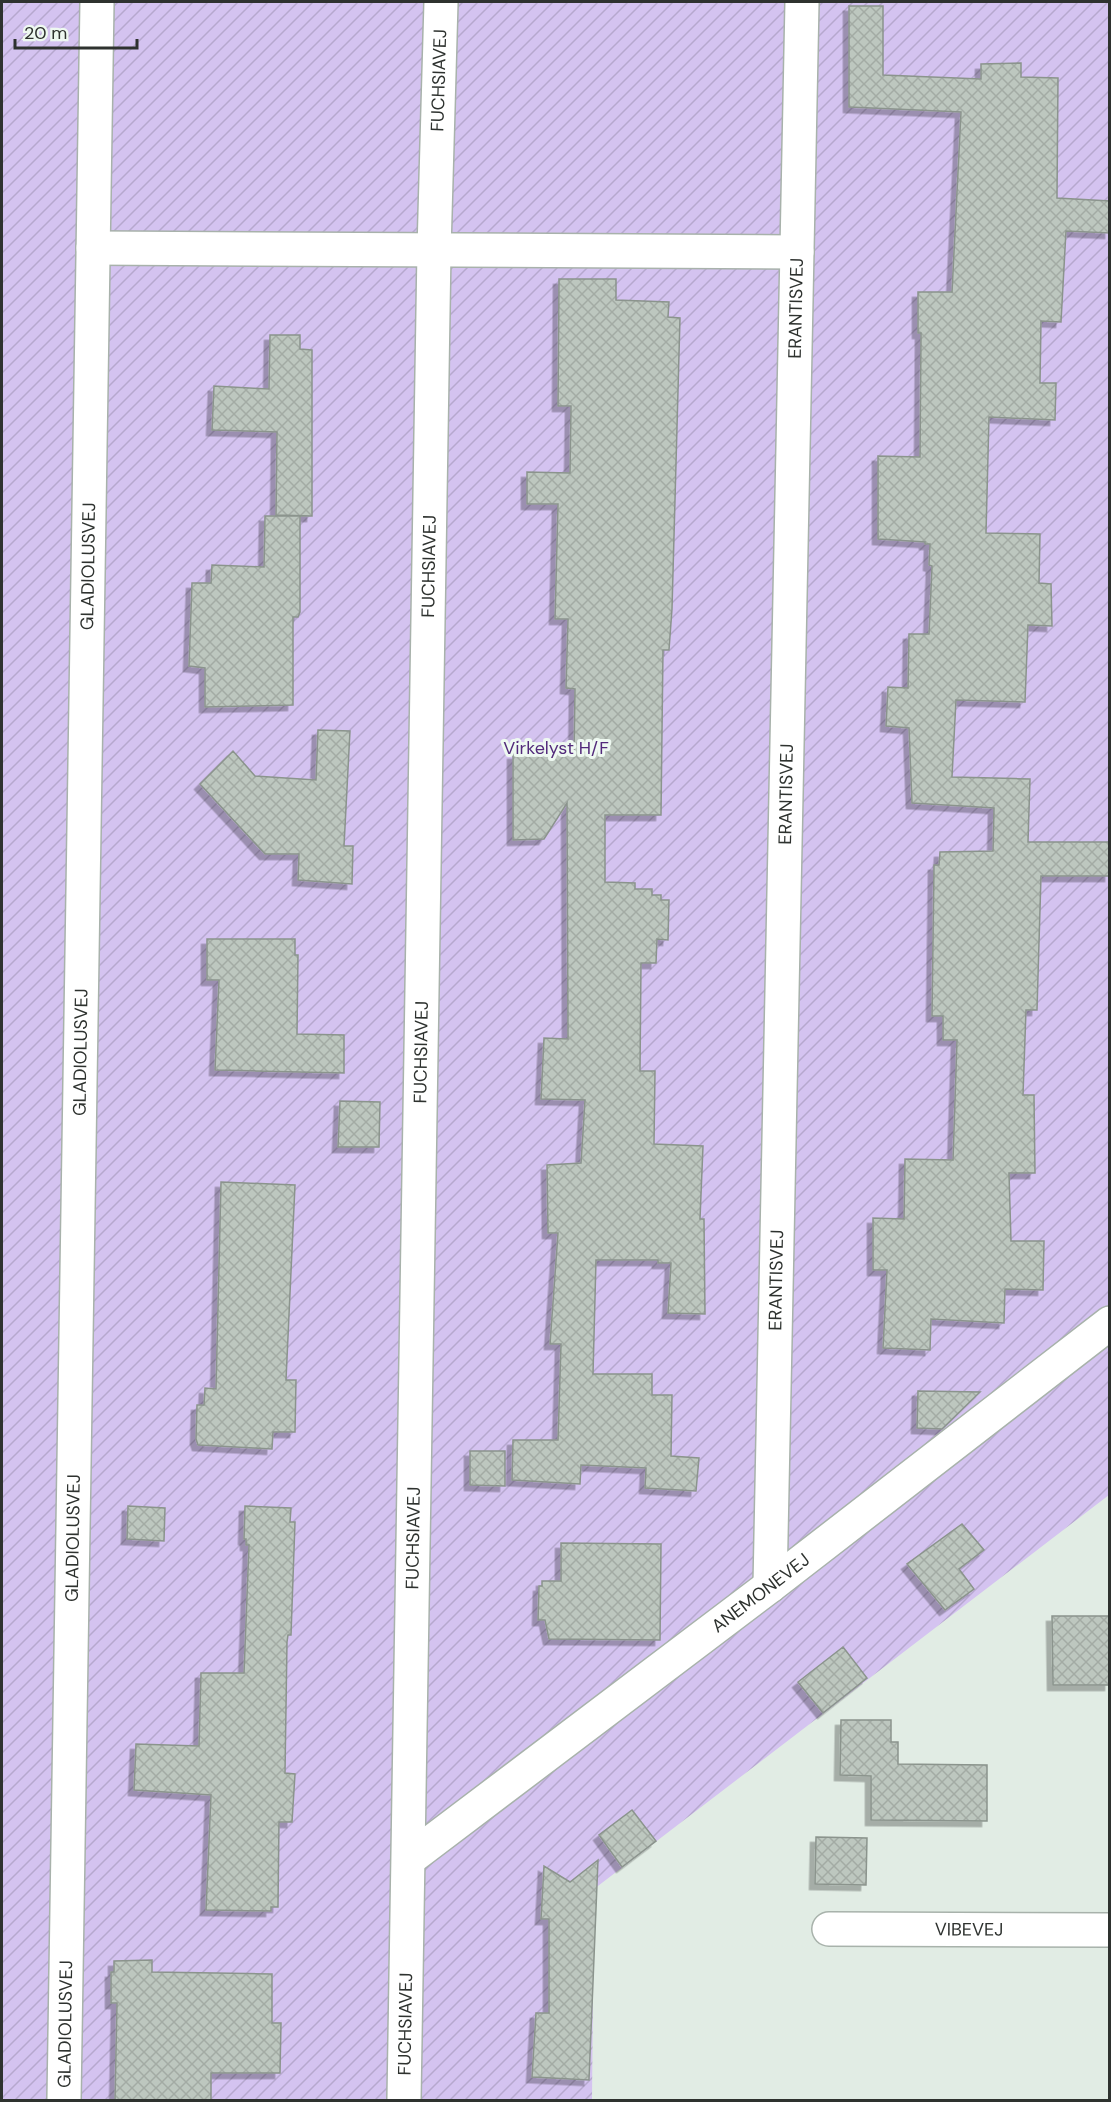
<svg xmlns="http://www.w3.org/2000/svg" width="1111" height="2102" viewBox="0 0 1111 2102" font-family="'DM Sans',sans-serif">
	<defs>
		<pattern id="garden-furrows" width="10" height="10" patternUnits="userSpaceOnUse" patternTransform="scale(1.5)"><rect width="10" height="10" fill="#d4c3f0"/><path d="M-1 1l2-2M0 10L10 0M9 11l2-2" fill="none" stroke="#b6a8ce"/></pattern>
		<pattern id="building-cross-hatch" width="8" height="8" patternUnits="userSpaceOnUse" patternTransform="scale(1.5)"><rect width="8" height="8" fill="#bdc7bf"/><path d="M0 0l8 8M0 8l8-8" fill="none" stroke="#a3aba4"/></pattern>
		<filter id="shadow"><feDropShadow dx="-5.5" dy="5.5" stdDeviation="0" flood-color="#0004"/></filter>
	</defs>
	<rect width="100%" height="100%" fill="#e1ece4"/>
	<path fill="url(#garden-furrows)" d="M2,2H1109V1495L594,1889L592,2100H2Z"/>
	<path fill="url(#building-cross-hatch)" stroke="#8b948d" stroke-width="1.5" filter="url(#shadow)" d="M849,6H883V75L981,79V64L1021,63V77L1058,78L1057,198L1110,201V233L1066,231L1061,322L1041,321L1040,383H1056L1055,420L989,417L986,533L1040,534L1039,583L1051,584L1052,626L1028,625L1025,702L956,700L952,777L1030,779L1028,842H1110V876H1041L1037,1010H1026L1023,1095H1034L1035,1173H1009L1011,1241H1044L1043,1290L1005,1289L1004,1323L931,1319L930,1350L883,1348L887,1270H873V1218L904,1219L905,1159L953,1160L957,1040H943V1016H932L934,865H939L940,852L993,851L994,808L912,803L909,728L886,726L888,687L908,688L909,634H929L932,566L929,565L930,544H925V542L878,539V456L920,457L921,333H918V292H952L961,112L849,107Z
		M559,279H616V300L669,302L668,317L680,318L672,609L669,650H663L661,815H605V882L635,883V889H652V895H661V900H669L668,940L657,939L656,963H641L640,1071H655L654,1144L703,1146L700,1219H704L705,1314L668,1313L671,1263H658V1260H596L593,1374H652V1395H672L671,1456L699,1458L696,1491L645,1488L646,1468L581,1465L580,1484L512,1480L513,1440H558L561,1344H550L558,1233H548L547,1165L581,1163L585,1100L541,1099L544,1038L568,1039L567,803L544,839L513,840V754H574L575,689L566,688L568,619H555L558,504H527V472L570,473L571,406H558Z
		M270,335H300V349L312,350V516L276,515L277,432L212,430L214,386L269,389Z
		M265,516H300V612L298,617H293V705L205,707V668L189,666L192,583H211L212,565L264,567Z
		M318,730L350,731L344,846H353L352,884L298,880L299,854H265L200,784L233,751L255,776L316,780Z
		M207,939H295V955H298L297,1034L344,1035V1073L215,1070L219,980H207Z
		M340,1101L380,1102L379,1147H338Z
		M221,1182L295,1185L286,1380H296L295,1432H273L272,1449L198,1445L196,1439L197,1405H204L205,1388L216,1389Z
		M918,1391L980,1392L942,1429L917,1428Z
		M470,1451H505V1486L470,1485Z
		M128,1506L165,1508L164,1541L127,1539Z
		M245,1506L291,1508L290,1522H295L291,1635H288L287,1642L285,1773L295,1774L292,1822H279L278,1907H271V1911L206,1910L211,1795L134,1790L136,1744L199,1746L201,1673H244L249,1545H246V1539H244Z
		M962,1524L984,1550L959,1569L974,1589L945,1610L907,1564Z
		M561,1543L661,1544L660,1640L549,1639L545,1620H538L539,1586H542V1581H561Z
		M1052,1616H1110V1685H1053Z
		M843,1647L867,1678L823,1713L798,1682Z
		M841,1720H891V1742H898V1764L987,1765V1821L871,1820V1776L840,1775Z
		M632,1810L656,1841L622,1867L599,1835Z
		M816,1837L867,1838L866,1885L815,1884Z
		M598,1860L589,2080L532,2077L536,2013H549V1919H541L544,1866L570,1882Z
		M152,1960V1972L272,1974V2023H281L280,2073H211V2100H115L117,2003H111V1972H114V1961Z"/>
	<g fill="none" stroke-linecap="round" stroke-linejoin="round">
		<g stroke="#a8b2ab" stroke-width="36">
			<g id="minor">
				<path d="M93,248L797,252"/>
				<path id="s1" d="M770,1586L802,2"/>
				<path id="s2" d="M409,1859L770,1586L1110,1323"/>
				<path id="s3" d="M829,1929L1110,1930"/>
				<path id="s4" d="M64,2100L97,2"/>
				<path id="s5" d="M404,2100L434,250L441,2"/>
			</g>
		</g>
		<use href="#minor" stroke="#fff" stroke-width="33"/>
	</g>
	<g text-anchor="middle" stroke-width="6" stroke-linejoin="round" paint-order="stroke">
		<g font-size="18" fill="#2e322f" stroke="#eef9f1">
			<text dy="6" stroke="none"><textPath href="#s5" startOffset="2020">FUCHSIAVEJ</textPath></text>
			<text dy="6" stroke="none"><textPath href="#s1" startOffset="1278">ERANTISVEJ</textPath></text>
			<text dy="6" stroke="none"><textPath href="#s4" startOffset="1534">GLADIOLUSVEJ</textPath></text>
			<text dy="6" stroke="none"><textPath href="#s5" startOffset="1534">FUCHSIAVEJ</textPath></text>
			<text dy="6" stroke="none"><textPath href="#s1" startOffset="792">ERANTISVEJ</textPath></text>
			<text dy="6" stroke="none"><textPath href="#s4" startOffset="1048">GLADIOLUSVEJ</textPath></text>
			<text dy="6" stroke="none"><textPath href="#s5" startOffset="1048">FUCHSIAVEJ</textPath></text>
			<text dy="6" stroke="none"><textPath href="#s1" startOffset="306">ERANTISVEJ</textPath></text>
			<text dy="6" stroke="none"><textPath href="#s4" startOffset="562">GLADIOLUSVEJ</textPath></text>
			<text dy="6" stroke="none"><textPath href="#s5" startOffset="562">FUCHSIAVEJ</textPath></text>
			<text dy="6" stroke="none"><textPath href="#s2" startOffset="441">ANEMONEVEJ</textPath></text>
			<text dy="6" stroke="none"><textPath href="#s3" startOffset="140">VIBEVEJ</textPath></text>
			<text dy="6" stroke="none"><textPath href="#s4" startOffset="76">GLADIOLUSVEJ</textPath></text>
			<text dy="6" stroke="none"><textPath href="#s5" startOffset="76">FUCHSIAVEJ</textPath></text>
		</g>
		<g font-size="18" fill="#522a7b" stroke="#eef9f1">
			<text x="556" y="754">Virkelyst H/F</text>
		</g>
	</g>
	<rect width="1111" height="2102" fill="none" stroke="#2e322f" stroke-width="6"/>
	<path d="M15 39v9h122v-9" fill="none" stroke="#2e322f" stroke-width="3"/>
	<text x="24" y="39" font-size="18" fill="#2e322f" stroke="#eef9f1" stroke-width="4.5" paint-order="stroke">20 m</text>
</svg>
